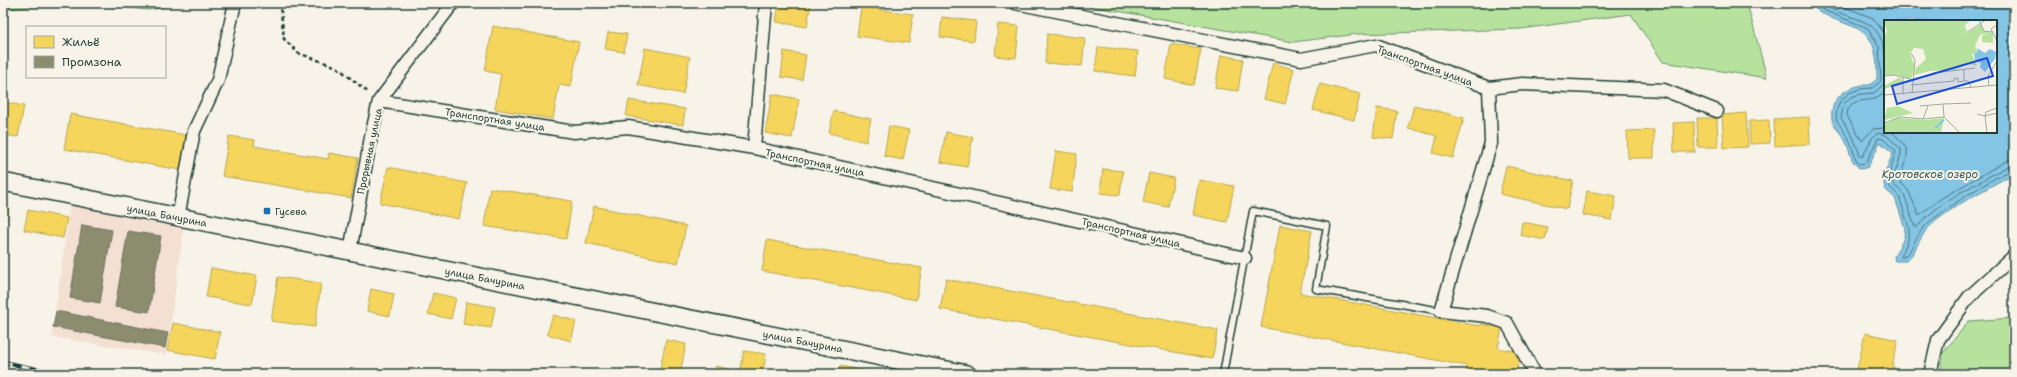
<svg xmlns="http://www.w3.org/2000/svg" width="2017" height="377" viewBox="0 0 2017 377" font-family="'Shantell Sans',sans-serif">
	<rect width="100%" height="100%" fill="#f7f3e8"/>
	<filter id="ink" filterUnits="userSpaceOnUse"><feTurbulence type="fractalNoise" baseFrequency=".025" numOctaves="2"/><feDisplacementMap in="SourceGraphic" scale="8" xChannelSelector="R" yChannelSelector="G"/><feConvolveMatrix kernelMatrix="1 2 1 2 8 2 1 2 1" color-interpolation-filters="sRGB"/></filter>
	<g filter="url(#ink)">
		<path fill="#f3e0d2" d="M70,204L184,227L166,355L52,337Z"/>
		<path fill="#b7e29e" stroke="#6b9069" d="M3,3H180L149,10L78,3L3,9Z
			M1072,3H1747L1767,78L1663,62L1631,14L1521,29L1358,34L1293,42Z
			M2014,318V374H1941L1943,353L1969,321Z"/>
		<path fill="#84c5e5" stroke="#5c8f9e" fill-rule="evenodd" d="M1808,3H2014V173C1986,190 1952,205 1928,228C1919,238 1916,253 1906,261H1895L1894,257L1904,238L1905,228L1895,198L1885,189L1883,178L1893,153L1880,142L1868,167L1861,169C1849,162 1851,151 1845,140C1841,133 1834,127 1832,119C1829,96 1851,84 1870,85L1877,79C1879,13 1846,36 1808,3ZM1885,21H1996V132H1885Z"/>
		<path fill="#f6d55c" stroke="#b6a750" d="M779,3H811L807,27L776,22Z
			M861,7L913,14L909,43L857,36Z
			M942,17L976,21L974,41L940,37Z
			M998,24L1019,26L1016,58L995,56Z
			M493,26L579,42L571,87L559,85L553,119L495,109L501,74L485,71Z
			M608,32L627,34L624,52L605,49Z
			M1047,34L1085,38L1082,66L1045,63Z
			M1171,44L1201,49L1194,85L1165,79Z
			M1098,47L1138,51L1135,76L1095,71Z
			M645,48L690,57L683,94L638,85Z
			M784,51L806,55L802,80L781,77Z
			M1221,55L1243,59L1238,91L1215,88Z
			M1273,63L1294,69L1285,104L1264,99Z
			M1320,84L1360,94L1354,120L1313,110Z
			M772,94L799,99L792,138L765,133Z
			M629,100L685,109L683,125L626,116Z
			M3,102L24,106L18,137L3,135Z
			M1414,105L1464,118L1453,158L1433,153L1437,136L1408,128Z
			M1377,108L1397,111L1393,139L1373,137Z
			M834,111L871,119L866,142L829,133Z
			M1746,113L1748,147L1724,148L1722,115Z
			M70,114L186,135L180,170L64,149Z
			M1809,117L1810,144L1775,146L1774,119Z
			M1697,118H1717L1718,147H1698Z
			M1769,120L1770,143L1750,144L1749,121Z
			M1694,122L1695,152H1674L1673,123Z
			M889,126L909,130L903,160L884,156Z
			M1654,130V158H1628L1627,131Z
			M946,132L973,137L967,167L940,162Z
			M229,136L255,140L254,146L328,159L329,153L358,158L351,198L222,176Z
			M1056,151L1077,154L1072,192L1050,189Z
			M1506,166L1573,181L1567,209L1500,194Z
			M388,167L467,183L459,219L380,203Z
			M1103,169L1123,171L1120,195L1100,193Z
			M1149,173L1174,178L1168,207L1143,202Z
			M1199,180L1234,186L1227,222L1193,215Z
			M490,188L572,201L566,239L484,226Z
			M1587,191L1616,196L1612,220L1583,215Z
			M594,206L686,226L678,263L586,243Z
			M3,207L9,208L4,232H3Z
			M28,210L67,218L63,238L24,230Z
			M1522,222L1548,227L1545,240L1520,235Z
			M1280,225L1312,231L1300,293L1480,326L1481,324L1502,328L1498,348L1521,352L1516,374H1465L1467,366L1261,327Z
			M767,240L922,268L916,300L762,271Z
			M211,268L257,276L252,304L206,297Z
			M278,277L321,283L315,327L271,321Z
			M946,279L1218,330L1212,359L940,309Z
			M371,289L394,294L390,316L367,311Z
			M433,293L456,298L451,319L428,314Z
			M466,302L495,307L491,328L463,324Z
			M553,315L576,321L571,341L547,334Z
			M173,323L220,332L215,359L167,350Z
			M1865,333L1898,340L1892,367L1895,368L1894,374H1856Z
			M666,340L686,344L680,374H659Z
			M744,351L766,354L763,374H740Z
			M716,366L730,369L729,374H715Z
			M840,366L875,373V374H838Z
			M619,370L635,373V374H619Z"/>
		<path fill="#8c8c6e" stroke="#6b745d" d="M82,225L112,230L100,303L70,298Z
			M128,231L161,236L149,312L115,307Z
			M56,311L168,333L165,348L53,327Z"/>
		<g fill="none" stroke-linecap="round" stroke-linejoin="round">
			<path stroke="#47737b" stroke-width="1" d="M1814,3L1823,10L1868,28L1879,47L1881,81L1872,88L1860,89L1849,93L1841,100L1837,109L1836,119L1849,139L1857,162L1860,164L1866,163L1878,138L1883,139L1896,151L1888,179L1889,186L1899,196L1909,228L1908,240L1901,257H1904C1912,251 1916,236 1924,227C1934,216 2001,171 2014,170
				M1822,3C1847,23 1880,12 1885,54
				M1834,3L1873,18L1885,34
				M1885,83L1874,93L1861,94L1851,97L1844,103L1841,118L1853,137L1861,157L1863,156L1872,138L1878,133L1886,135L1901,149V155L1893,179V184L1904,194L1915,227H1917C1940,200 1977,184 2008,166L2014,165
				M1885,92C1882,95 1878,98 1874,99C1862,102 1848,98 1847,116L1862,141L1873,129L1885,128
				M1892,132C1916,154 1906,154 1899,181L1908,190L1919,215L1942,198L2006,161L2014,159"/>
			<g stroke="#1f3d34" stroke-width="9">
				<path id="lane" d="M1223,374L1253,211L1327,226L1316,289L1441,311"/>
			</g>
			<g stroke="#1f3d34" stroke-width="15">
				<path id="street" d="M1015,3L1301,59L1376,45L1489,88L1522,84L1664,90L1717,111
					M1489,88L1491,143L1441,311L1487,316L1507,323L1535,374
					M379,101L574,132L628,127L754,148L1245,258
					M754,148L766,3
					M178,218L194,131L218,80L235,3
					M350,251L371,137L379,101L453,3
					M1930,374L1938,340L1969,297L2014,256"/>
			</g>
			<g stroke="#1f3d34" stroke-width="20">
				<path id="secondary" d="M3,182L967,374"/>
			</g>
			<path stroke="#1f3d34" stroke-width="2.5" stroke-dasharray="4 3" stroke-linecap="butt" d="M277,3L281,12L284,39L298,53L337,67L369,93"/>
			<use href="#lane" stroke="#f7f3e8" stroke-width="6"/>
			<use href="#street" stroke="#f7f3e8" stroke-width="12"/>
			<use href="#secondary" stroke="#f7f3e8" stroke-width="17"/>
			<g stroke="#1f3d34" stroke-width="4.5">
				<path id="rail" d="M3,362L59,374"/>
			</g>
			<use href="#rail" stroke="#f7f3e8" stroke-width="3" stroke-dasharray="9" stroke-linecap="butt"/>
		</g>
	</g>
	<rect fill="#1f6fb2" stroke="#f7f3e8" stroke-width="1.5" x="263" y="207" width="8" height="8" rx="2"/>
	<g text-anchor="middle" stroke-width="4" stroke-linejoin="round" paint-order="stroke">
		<g font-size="10" fill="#1f3d34" stroke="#f7f3e8">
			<text transform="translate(1425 65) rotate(20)" y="4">Транспортная улица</text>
			<text transform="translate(495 119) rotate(9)" y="4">Транспортная улица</text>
			<text transform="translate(369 151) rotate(-78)" y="4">Прорывная улица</text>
			<text transform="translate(815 162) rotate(12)" y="4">Транспортная улица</text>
			<text transform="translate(167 215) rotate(11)" y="4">улица Бачурина</text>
			<text transform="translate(1131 232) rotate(13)" y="4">Транспортная улица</text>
			<text transform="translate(485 278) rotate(11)" y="4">улица Бачурина</text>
			<text transform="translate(803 341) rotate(11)" y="4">улица Бачурина</text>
		</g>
		<g font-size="10" fill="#1f3d34" stroke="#f7f3e8" text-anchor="start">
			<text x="275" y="215">Гусева</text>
		</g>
		<g font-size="11" font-style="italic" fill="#335857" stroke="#f7f3e8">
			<text x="1930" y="178">Кротовское озеро</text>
		</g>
	</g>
	<g transform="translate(1884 20)">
		<rect width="113" height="113" fill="#f7f3e8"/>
		<path d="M0,0H87L81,5L83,13L97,4L100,11L109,13V23L98,22V15H105L99,14L96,15L91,26L94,32L88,34L93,46L85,44L70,50L46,51L30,55L32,48L42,39L39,29L30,28L26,33L31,47L27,59L13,55H0V17L3,11ZM16,57L19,62L16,64L0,69V66ZM14,86L29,93L0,100L3,88ZM13,98L42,100L60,98L57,113H0V104Z" fill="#b7e29e"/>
		<path d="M93,28L101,33L106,29L112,32L111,39L101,52L96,47L97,43L91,40L90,34L94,31Z" fill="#84c5e5"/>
		<path fill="none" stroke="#84c5e5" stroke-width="2" d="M51,108L60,100"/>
		<path fill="none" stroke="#a1aaa0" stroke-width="1" d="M95,0L100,11L109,12M113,5L107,9L113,21M83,12L102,0M27,33L31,40L28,73M80,50V61H84L87,67M0,56L10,55L30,60L50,53L91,48M19,57V74M70,61V59L74,58V62L80,61M27,65L70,61M105,66L104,56L113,41M0,75L113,65M59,84L87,83M36,86L59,84L60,97M93,94L101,96L103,113M101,96L102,92L113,88M101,96L113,93M60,97L76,113M39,99L44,86M0,103L16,97L39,99L60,97"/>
		<path fill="#1d4ed8" fill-opacity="0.15" stroke="#1d4ed8" stroke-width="2" d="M103,38L109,56L13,84L8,66Z"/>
		<rect width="113" height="113" fill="none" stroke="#1f3d34" stroke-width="2"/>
	</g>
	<rect width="2017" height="377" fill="none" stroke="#f7f3e8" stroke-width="16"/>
	<rect x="8" y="8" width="2001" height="361" fill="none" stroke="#1f3d34" stroke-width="1.5" filter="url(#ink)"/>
	<rect x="26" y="26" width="140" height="52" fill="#f7f3e8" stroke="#a1aaa0"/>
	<rect x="34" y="36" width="20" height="12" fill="#f6d55c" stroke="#a1aaa0"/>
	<text x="62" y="46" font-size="12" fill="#1f3d34">Жильё</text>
	<rect x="34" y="56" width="20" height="12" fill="#8c8c6e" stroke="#a1aaa0"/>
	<text x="62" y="66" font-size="12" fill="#1f3d34">Промзона</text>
</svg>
